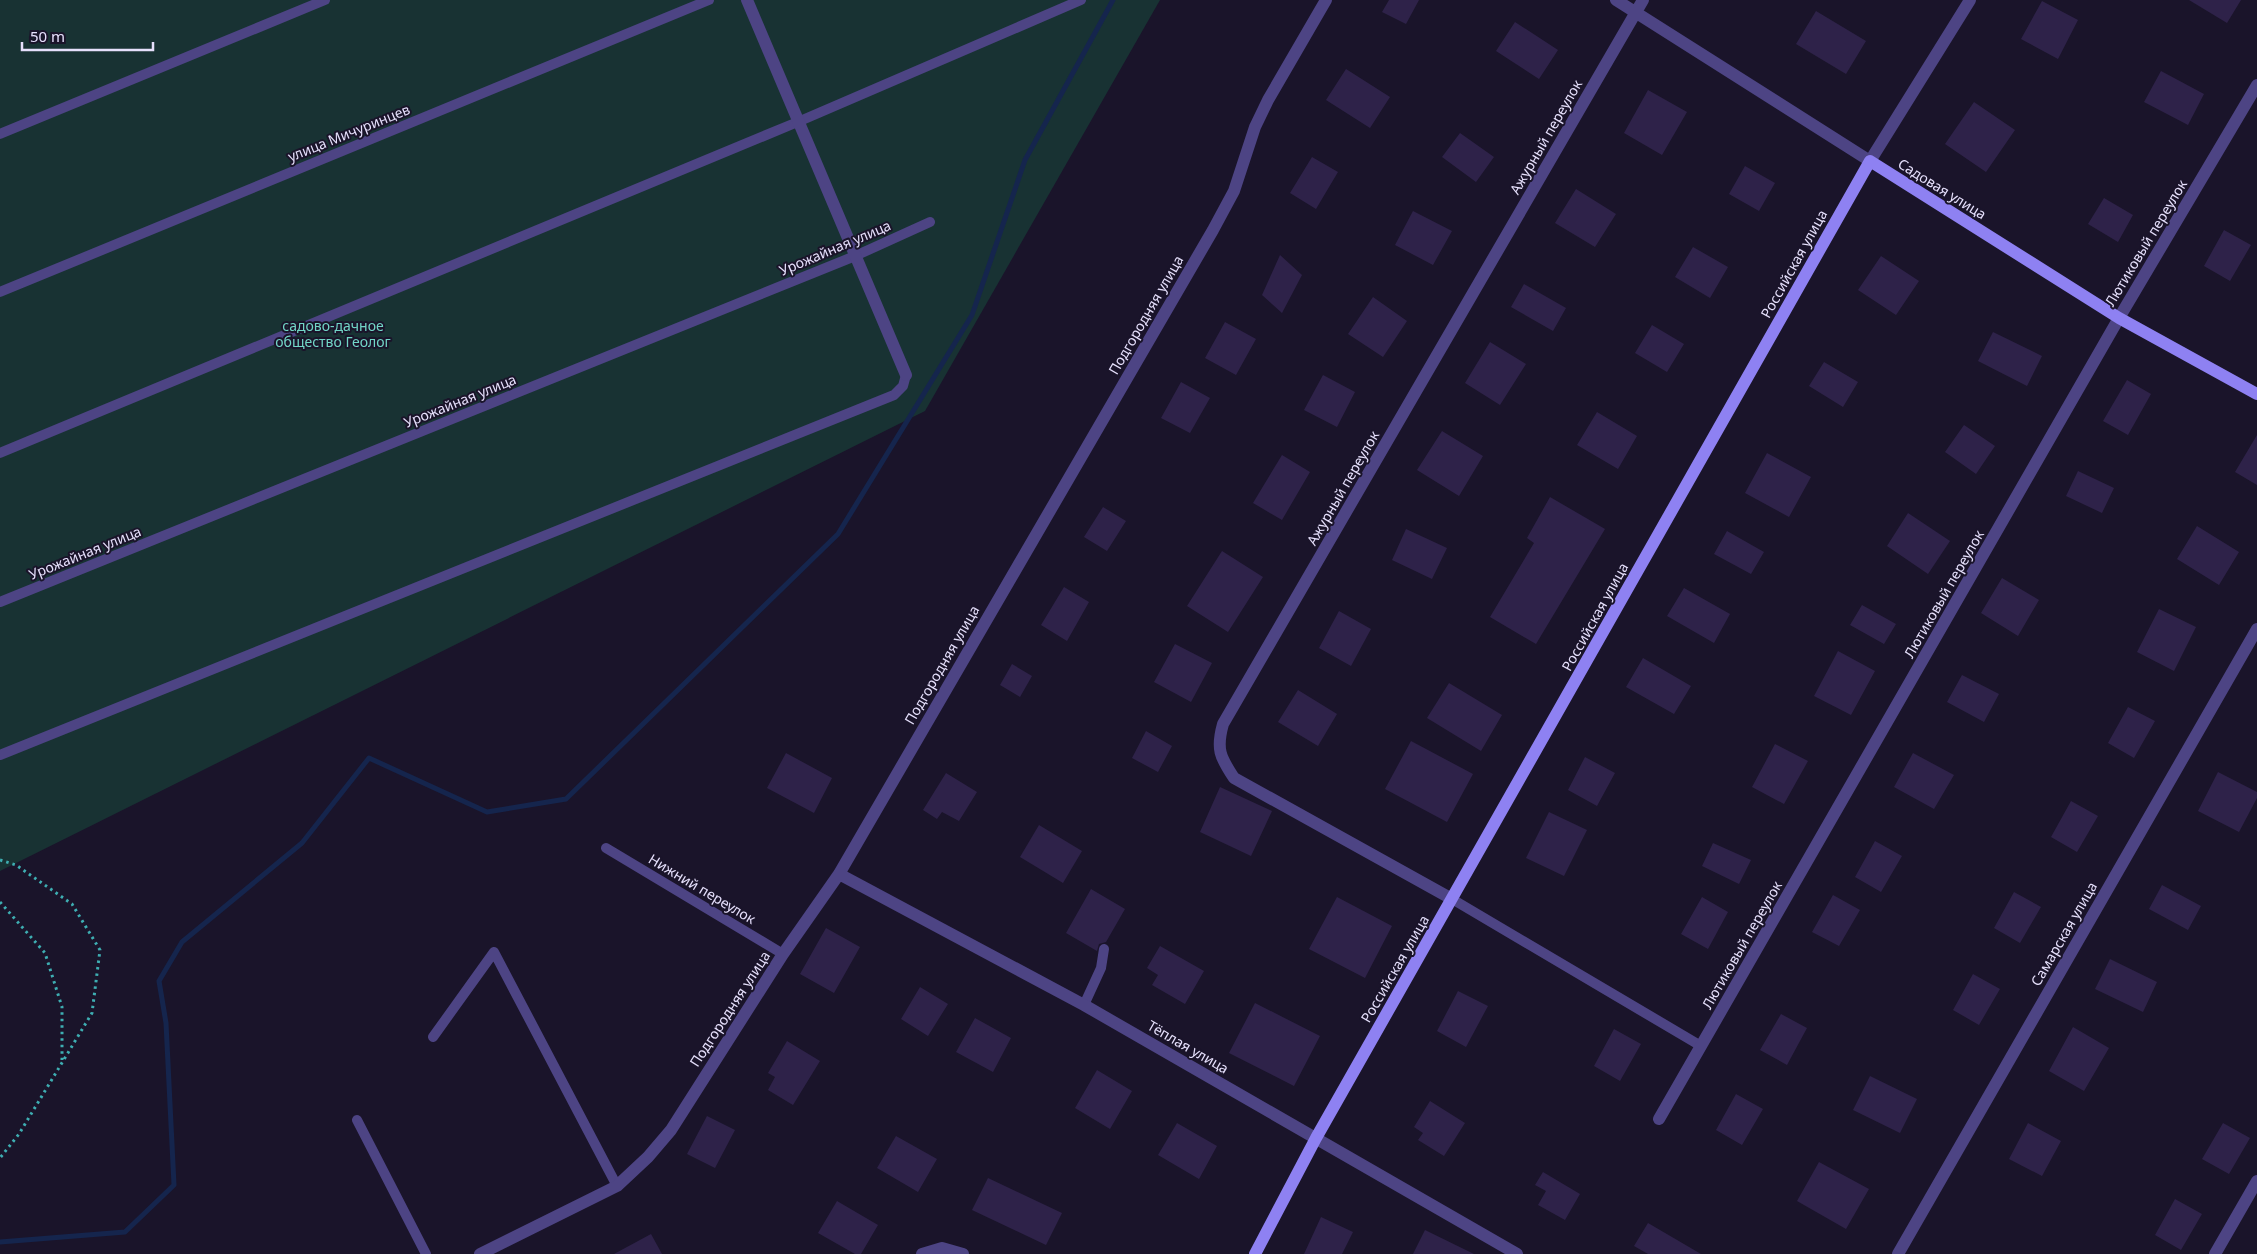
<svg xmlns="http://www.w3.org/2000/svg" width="2257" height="1254" viewBox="0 0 2257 1254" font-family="'Noto Sans',sans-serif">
	<rect width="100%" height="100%" fill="#1a142a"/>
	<path fill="#183233" d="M0,0H1160L925,411L0,871Z"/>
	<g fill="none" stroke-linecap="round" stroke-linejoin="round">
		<path stroke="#15254d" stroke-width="5" d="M0,1242L125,1232L174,1185L166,1023L159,981L182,942L302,843L369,758L487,812L566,799L838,534L972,315L1025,160L1113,0"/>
	</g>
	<path fill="#2e2249" d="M1389,0H1419L1406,24L1382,12Z
		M2189,0H2241L2227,23Z
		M2042,1L2078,20L2058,59L2021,39Z
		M1816,11L1866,41L1846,74L1796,44Z
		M1515,22L1558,50L1539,79L1496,51Z
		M1346,69L1390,97L1370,128L1326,100Z
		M2161,71L2204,94L2188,125L2144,102Z
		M1648,90L1687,112L1662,155L1624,133Z
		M1974,102L2015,130L1986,172L1945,144Z
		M1460,133L1494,157L1476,182L1442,157Z
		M1312,157L1338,172L1316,209L1290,193Z
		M1745,166L1775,183L1759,211L1729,194Z
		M1576,189L1616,214L1595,247L1555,223Z
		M2104,198L2133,215L2118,242L2088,224Z
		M1413,211L1452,231L1433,265L1395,245Z
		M2224,230L2251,245L2230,281L2204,266Z
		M1693,247L1728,267L1710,298L1675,277Z
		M1280,255L1302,275L1282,313L1262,295Z
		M1881,256L1919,281L1896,315L1858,290Z
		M1524,284L1566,308L1553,331L1511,307Z
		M1373,297L1407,321L1383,357L1348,334Z
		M1225,322L1256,339L1236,375L1205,358Z
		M1652,325L1684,344L1667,372L1635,353Z
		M1993,332L2042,356L2027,386L1978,361Z
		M1490,342L1526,364L1500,405L1465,383Z
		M1824,362L1858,382L1843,407L1809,386Z
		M1323,375L1355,392L1337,427L1304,410Z
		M2127,380L2151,394L2128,435L2103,421Z
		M1181,382L1210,398L1190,433L1161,418Z
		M1597,412L1637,436L1618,469L1577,445Z
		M1964,425L1995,446L1976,474L1945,452Z
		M1442,431L1483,456L1459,496L1417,470Z
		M2257,435V485L2235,472Z
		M1767,453L1811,477L1789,517L1745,493Z
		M1282,455L1310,472L1282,520L1253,503Z
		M2078,471L2114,488L2102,513L2066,496Z
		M1550,497L1605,529L1536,644L1490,617L1534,543L1527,538Z
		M1103,507L1126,521L1107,551L1084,537Z
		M1908,513L1950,541L1928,574L1887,546Z
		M2197,526L2239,552L2219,585L2177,559Z
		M1406,529L1447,548L1432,579L1392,560Z
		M1727,531L1764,552L1751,574L1714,554Z
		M1222,551L1263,577L1228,632L1187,606Z
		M2002,578L2039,600L2018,636L1981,613Z
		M1064,587L1089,602L1067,641L1041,625Z
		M1684,588L1730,614L1714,643L1667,616Z
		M1862,605L1896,624L1884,644L1850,625Z
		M2159,609L2196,627L2174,671L2137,652Z
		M1339,611L1371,629L1351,666L1319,648Z
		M1175,644L1212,663L1191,702L1154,682Z
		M1838,651L1875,671L1851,715L1814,696Z
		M1643,658L1691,686L1674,714L1626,687Z
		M1012,664L1032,676L1020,697L1000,685Z
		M1962,675L1999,694L1984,722L1947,702Z
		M1449,683L1502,715L1481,751L1427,718Z
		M1298,690L1337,714L1318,746L1278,722Z
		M2128,707L2155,721L2134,758L2108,743Z
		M1146,731L1172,746L1158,772L1132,758Z
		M1411,741L1473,774L1447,822L1385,789Z
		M1775,744L1808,761L1784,804L1752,787Z
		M786,753L832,778L814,813L767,788Z
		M1913,753L1954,775L1934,809L1894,787Z
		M1585,757L1615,773L1597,806L1568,790Z
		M2218,772L2257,792V798L2239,832L2198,811Z
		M946,773L977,792L959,821L942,812L937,819L923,810Z
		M1220,787L1272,811L1251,856L1200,832Z
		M2071,801L2098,816L2077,852L2051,837Z
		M1549,812L1587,830L1564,876L1526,858Z
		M1039,825L1082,851L1063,883L1020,857Z
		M1875,841L1902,856L1881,892L1855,877Z
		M1713,843L1751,860L1739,884L1702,866Z
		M2162,885L2201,906L2188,930L2149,909Z
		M1091,889L1125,909L1106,942L1099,944L1097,951L1066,933Z
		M2014,892L2041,907L2020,943L1994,928Z
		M1833,895L1860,910L1839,946L1812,932Z
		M1337,897L1392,926L1365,978L1309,949Z
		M1702,897L1728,912L1708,949L1681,934Z
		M826,928L860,947L834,993L800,974Z
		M1160,946L1204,971L1185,1004L1152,985L1158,975L1147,968Z
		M2110,959L2157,982L2143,1012L2095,989Z
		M1973,974L2000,989L1979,1025L1953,1010Z
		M920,987L948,1004L928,1036L901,1019Z
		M1458,991L1488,1006L1466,1047L1437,1031Z
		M1255,1003L1320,1036L1294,1086L1229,1053Z
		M1781,1014L1807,1028L1787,1065L1760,1050Z
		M975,1018L1011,1038L993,1072L956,1052Z
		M2073,1027L2109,1048L2084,1091L2049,1071Z
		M1614,1029L1641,1044L1620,1081L1594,1066Z
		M787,1041L820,1061L793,1105L768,1090L775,1077L768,1073Z
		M1097,1070L1132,1091L1110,1129L1075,1108Z
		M1870,1076L1917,1099L1900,1133L1853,1110Z
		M1736,1094L1763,1109L1742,1145L1716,1130Z
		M1430,1101L1465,1123L1444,1156L1418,1140L1423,1133L1414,1127Z
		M707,1116L735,1130L715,1168L687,1154Z
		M1177,1123L1217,1146L1199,1179L1158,1155Z
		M2028,1123L2061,1141L2042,1176L2009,1159Z
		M2223,1123L2250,1138L2229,1174L2202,1159Z
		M896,1136L937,1159L918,1192L877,1168Z
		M1819,1162L1869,1189L1846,1229L1797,1201Z
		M1543,1172L1580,1194L1565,1220L1538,1205L1546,1191L1535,1185Z
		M988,1178L1062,1213L1046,1245L972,1210Z
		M2175,1199L2202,1214L2181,1250L2155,1235Z
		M837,1201L878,1225L861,1254H855L818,1233Z
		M1321,1217L1353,1232L1342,1254H1304Z
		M1648,1223L1701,1254H1648L1634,1246Z
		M1425,1230L1474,1254H1413Z
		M651,1234L662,1254H614Z"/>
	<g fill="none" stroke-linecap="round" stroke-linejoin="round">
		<path stroke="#3eaeb2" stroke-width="3" stroke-dasharray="2.5 4" stroke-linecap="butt" d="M0,860L16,865L72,904L100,950L92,1013L19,1134L0,1158
			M0,902L45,953L62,1007V1060"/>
		<path stroke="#4d4484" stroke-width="10" d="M0,134L325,0
			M0,292L709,0
			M0,453L800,121L1081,0
			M0,602L855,256L930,222
			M0,755L894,395L903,386L906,375
			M606,848L783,954
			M1452,899L1701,1046
			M1084,1005L1101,968L1104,949
			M433,1037L494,952L617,1186
			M357,1120L426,1254"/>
		<path stroke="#4d4484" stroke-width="12" d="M747,0L906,375
			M1616,0L1870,161L1970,0
			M839,874L1084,1005L1517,1254
			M1452,899L1234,778C1220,757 1216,749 1223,724L1643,0
			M1659,1119L2119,318L2257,85
			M480,1254L617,1186L648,1157L671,1130L783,954L839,874L1213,230L1234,191L1255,127L1268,100L1326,0
			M922,1254L942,1248L963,1254
			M1898,1254L2257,629
			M2215,1254L2257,1181"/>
		<path stroke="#8e81f2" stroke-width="12" d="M1255,1254L1316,1138L1870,161L2119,318L2257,394"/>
	</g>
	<g text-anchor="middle" stroke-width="4" stroke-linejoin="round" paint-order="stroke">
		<g font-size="14" fill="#e6e0fc" stroke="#1a142a">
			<text transform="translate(349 133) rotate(-22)" y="5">улица Мичуринцев</text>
			<text transform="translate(1546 137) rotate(-60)" y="5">Ажурный переулок</text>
			<text transform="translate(1942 189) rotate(32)" y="5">Садовая улица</text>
			<text transform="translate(2146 243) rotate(-59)" y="5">Лютиковый переулок</text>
			<text transform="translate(835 248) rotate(-23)" y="5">Урожайная улица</text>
			<text transform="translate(1794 264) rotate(-61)" y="5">Российская улица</text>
			<text transform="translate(1146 315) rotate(-60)" y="5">Подгородняя улица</text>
			<text transform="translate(460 401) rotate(-22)" y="5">Урожайная улица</text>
			<text transform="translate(1343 488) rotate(-60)" y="5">Ажурный переулок</text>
			<text transform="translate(85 553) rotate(-22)" y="5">Урожайная улица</text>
			<text transform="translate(1944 594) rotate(-60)" y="5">Лютиковый переулок</text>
			<text transform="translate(1595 617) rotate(-61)" y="5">Российская улица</text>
			<text transform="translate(942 665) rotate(-60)" y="5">Подгородняя улица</text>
			<text transform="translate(702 889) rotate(31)" y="5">Нижний переулок</text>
			<text transform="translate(2064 934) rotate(-60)" y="5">Самарская улица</text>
			<text transform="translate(1742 945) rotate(-60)" y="5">Лютиковый переулок</text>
			<text transform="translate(1395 969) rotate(-60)" y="5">Российская улица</text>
			<text transform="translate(730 1009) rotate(-57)" y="5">Подгородняя улица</text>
			<text transform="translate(1188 1047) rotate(30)" y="5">Тёплая улица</text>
		</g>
		<g font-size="14" fill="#72d6c7" stroke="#1a142a">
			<text x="333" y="331">садово-дачное<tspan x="333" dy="16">общество Геолог</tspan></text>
		</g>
	</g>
	<path d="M22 42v8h131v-8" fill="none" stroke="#e6e0fc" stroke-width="2.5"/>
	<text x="30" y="42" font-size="15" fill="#e6e0fc" stroke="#1a142a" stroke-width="4" paint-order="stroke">50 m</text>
</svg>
